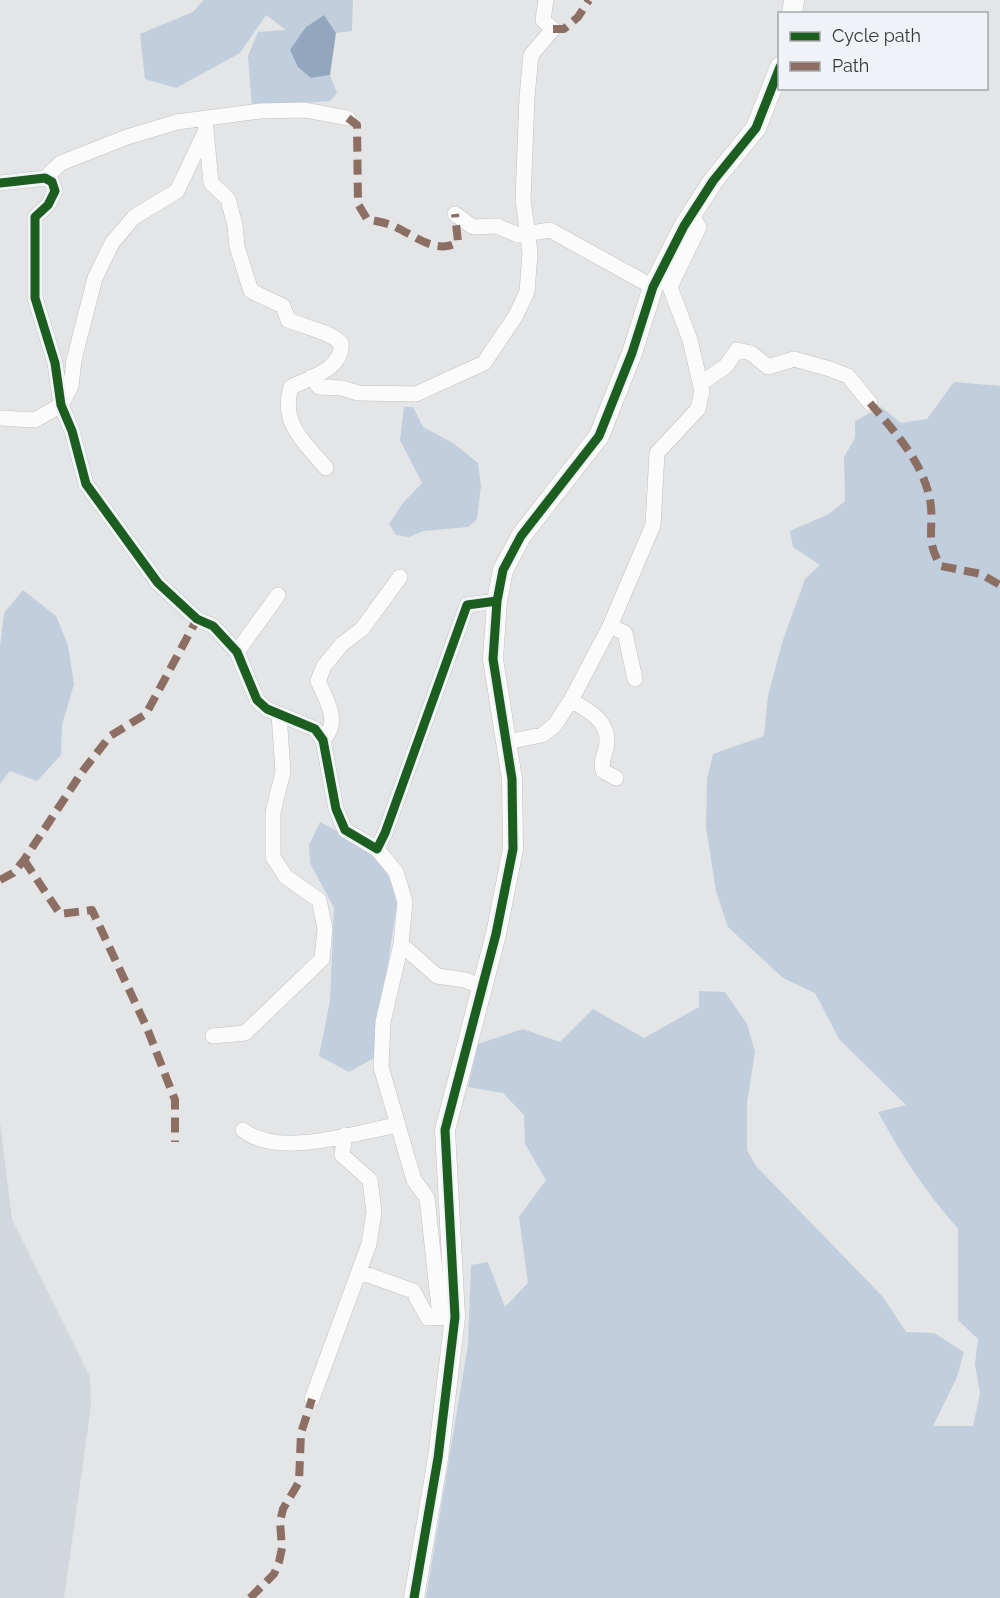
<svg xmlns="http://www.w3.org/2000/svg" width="1000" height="1598" viewBox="0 0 1000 1598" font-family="Raleway,sans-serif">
	<rect width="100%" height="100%" fill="#e3e5e7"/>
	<path fill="#d2d7de" d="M0,1122L12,1219L90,1377L91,1406L64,1598H0Z"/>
	<path fill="#c1cedd" d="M204,0H353L352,31L336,33L324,15L306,27L311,78L330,75L337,93L330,101L252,107L248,56L258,32L286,30L266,15L240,53L176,88L145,79L140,34L193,12Z
		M954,382L1000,386V1598H426L468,1345L471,1265L488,1262L505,1307L528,1283L519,1217L546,1180L525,1144L524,1115L503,1093L468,1087L478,1044L523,1029L560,1042L593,1009L644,1038L699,1007V991L725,992L747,1024L755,1052L747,1103V1150L756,1166L883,1297L906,1332L934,1333L964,1352L957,1377L933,1426H973L980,1394L975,1364L978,1339L958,1320V1229C926,1192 901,1155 878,1112L906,1105L839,1039L815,993L783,978L728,927L716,891L706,827L707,779L713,754L764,736L768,696L782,643L805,579L820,565L793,547L790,531L829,514L845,501L844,457L855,438V421L881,407L901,423L927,419Z
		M404,407H413L423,427L453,443L478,463L481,486L477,519L468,527L423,531L409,537L396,535L389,524L403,503L422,483L400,440Z
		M23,590L56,616L68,645L74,684L62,725L61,755L37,781L10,771L0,784V647L4,613Z
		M320,822C365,847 384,848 397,903L374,1058L349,1072L319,1056L330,1001L334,908L310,863L309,845Z"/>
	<path fill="#92a7be" d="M324,15L336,33L330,75L311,78L298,67L290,50L306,27Z"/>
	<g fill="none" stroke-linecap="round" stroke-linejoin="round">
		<g stroke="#c0c1c3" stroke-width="16">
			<path id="minor" d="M206,130L211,183L228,199L235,225L237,247L251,291L283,306L288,320C307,328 326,330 341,343C344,368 310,378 291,387C280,423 304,442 326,468
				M45,178L61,163L127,137L177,122L260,111L305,110L348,118
				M0,183L45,178L52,182L55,191L48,205L35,217V298L55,363L61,405L72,431L86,484L158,583L197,619L213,626L237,652L257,700L267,709L315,729L323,740L336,809L345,830L377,849L385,833L467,605L497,601
				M455,214L473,227L497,226L518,235L550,230L653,287
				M312,377L319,387L342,388L358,393L416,394L484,363L515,317L527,292L530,253L523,199L527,97L531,55L553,29L543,20L546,0
				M700,384L726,366L737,350L751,353L768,367L794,359L830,369L848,376L870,403
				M0,418L35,420L61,405L71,386L74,360L95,278L112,243L134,217L177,191L206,130L205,119
				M610,626L625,633L635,679
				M237,652L278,595
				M571,700C588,711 608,719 607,743C606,754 600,759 603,771L616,778
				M323,740C341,721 327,702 318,681L324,666L342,644L362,629L400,577
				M507,742L542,735L555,725L571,700L610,626L653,525L657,453L698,409L702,391L690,340L670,287L699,227L691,215
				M377,849L396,872L405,902L401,944L383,1022L381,1067L414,1180L427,1198L440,1317
				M401,944L437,976L465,980L482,987
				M213,1036L245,1033L322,959L325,928L319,900L286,877L273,857V812L283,772L279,714
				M243,1130C279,1159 356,1132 398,1125
				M360,1272L413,1291L428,1318L449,1317
				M312,1399L369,1244L374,1212L370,1180L342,1155L345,1135"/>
		</g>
		<g stroke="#c0c1c3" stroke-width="21">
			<path id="tertiary" d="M792,14L794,0
				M414,1598L438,1458L455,1317L445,1130L496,934L513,849L512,779L493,659L497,601L503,570L521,536L599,436L632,353L653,287L684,226L713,181L756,128L780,67"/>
		</g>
		<use href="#minor" stroke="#fbfbfb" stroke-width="15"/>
		<use href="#tertiary" stroke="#fbfbfb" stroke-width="20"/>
		<path stroke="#8d6e63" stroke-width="8" stroke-dasharray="15 8" stroke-linecap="butt" d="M553,29H564L578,17L589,0
			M348,118L357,125L358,204L367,219C375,221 383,222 391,225C412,233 435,256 458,242L455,214
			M870,403C894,431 923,462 930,500C935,528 924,539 941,566L981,574L1000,585
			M24,860L60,914L92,910L147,1028L175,1100V1142
			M0,880L13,873L24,860L82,772L110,736L146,714L197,619
			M250,1598L274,1574L279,1562L282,1548L280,1522L283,1509L299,1482L301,1433L312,1399"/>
		<g stroke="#eff2f6" stroke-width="13">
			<path id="cycleway" d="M0,183L45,178L52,182L55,191L48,205L35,217V298L55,363L61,405L72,431L86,484L158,583L197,619L213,626L237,652L257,700L267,709L315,729L323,740L336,809L345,830L377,849L385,833L467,605L497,601
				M414,1598L438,1458L455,1317L445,1130L496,934L513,849L512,779L493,659L497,601L503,570L521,536L599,436L632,353L653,287L684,226L713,181L756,128L780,67"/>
		</g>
		<use href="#cycleway" stroke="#1b5e20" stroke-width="9"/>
	</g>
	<rect x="778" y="12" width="210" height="78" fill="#eff2f6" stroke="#a5a7aa" stroke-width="1.5"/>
	<rect x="790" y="32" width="30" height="9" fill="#1b5e20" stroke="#a5a7aa" stroke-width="1.5"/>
	<text x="832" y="42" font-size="18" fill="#363739">Cycle path</text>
	<rect x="790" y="62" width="30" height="9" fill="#8d6e63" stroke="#a5a7aa" stroke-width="1.5"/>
	<text x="832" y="72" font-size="18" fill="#363739">Path</text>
</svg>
